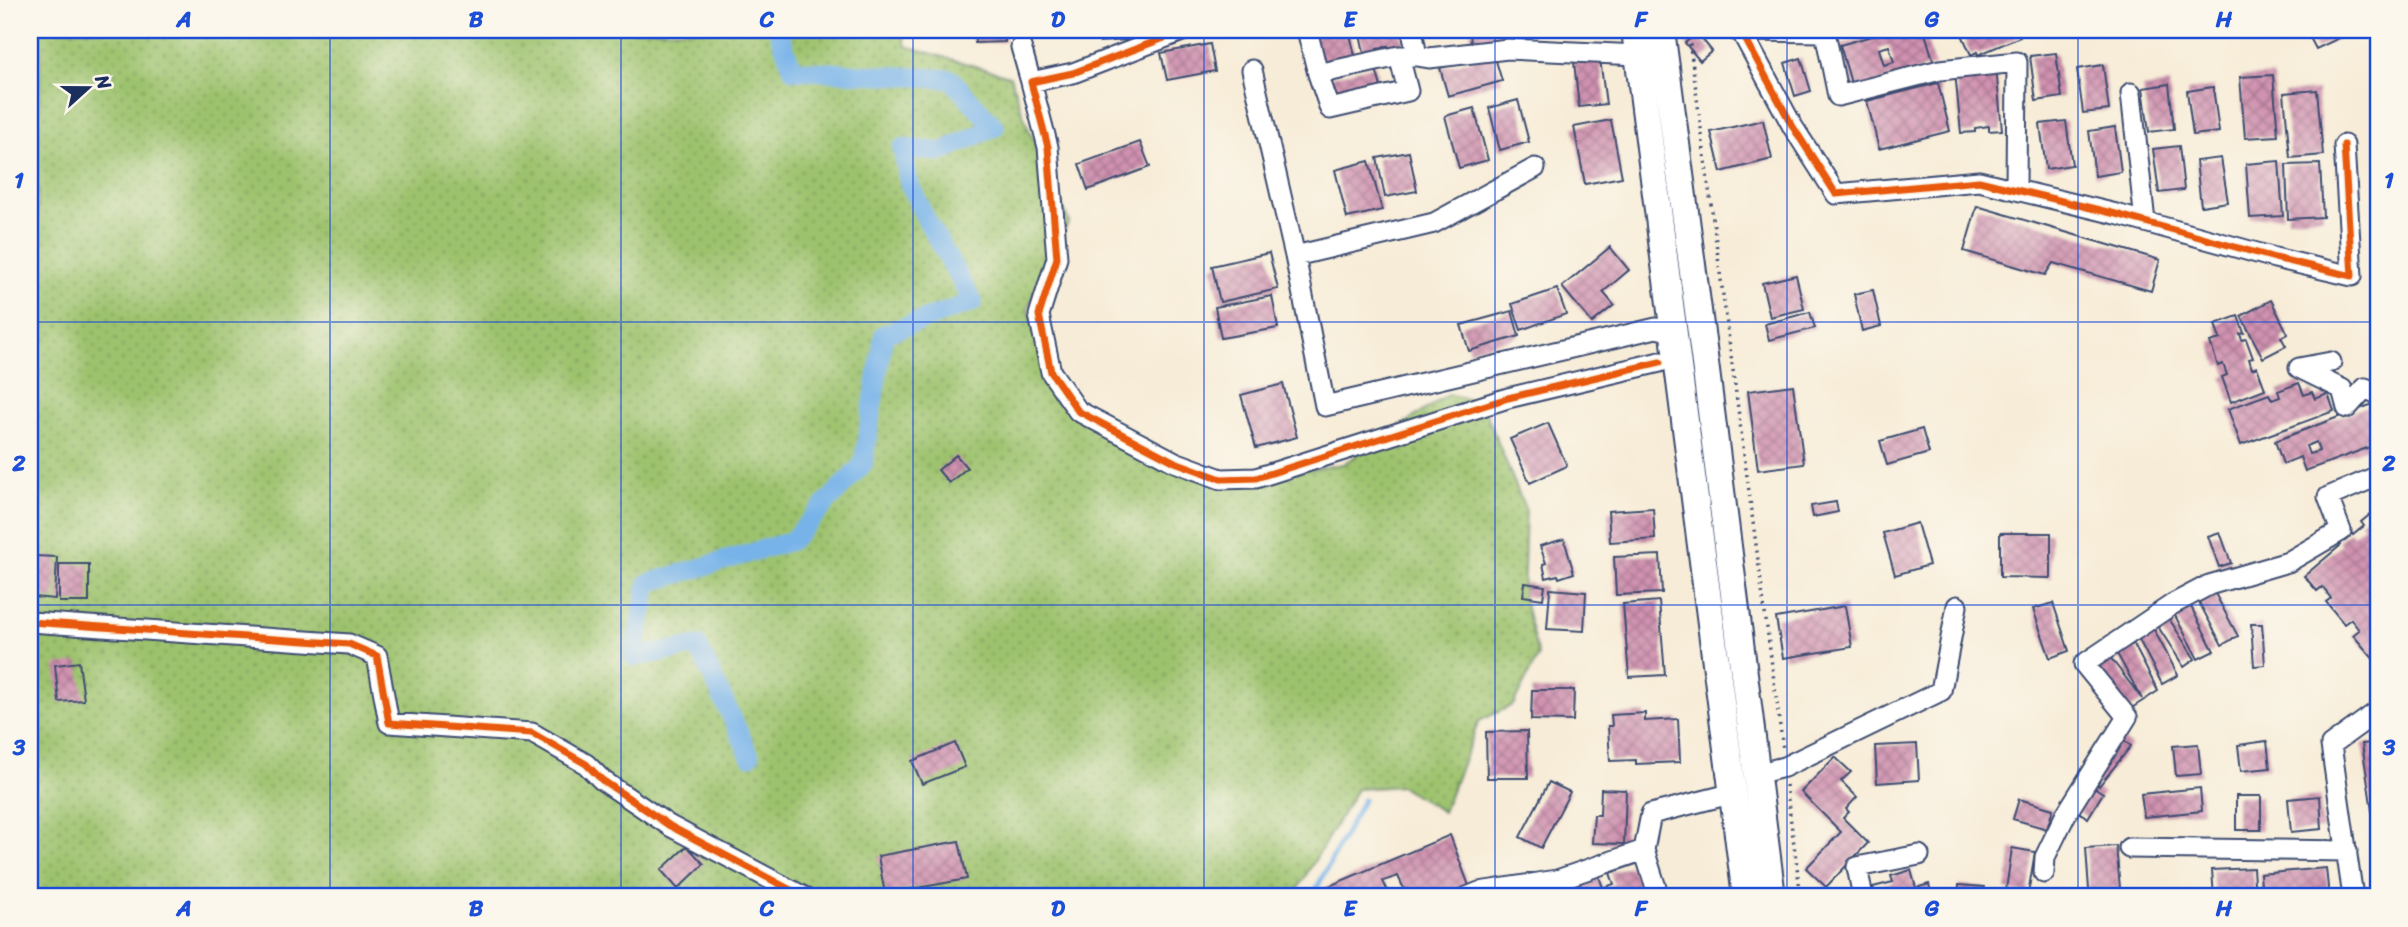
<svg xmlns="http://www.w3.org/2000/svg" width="2408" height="927" viewBox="0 0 2408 927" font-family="Sriracha,sans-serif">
	<defs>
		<pattern id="grass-dots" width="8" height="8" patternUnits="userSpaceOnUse" patternTransform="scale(1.75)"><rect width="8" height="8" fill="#9dc26d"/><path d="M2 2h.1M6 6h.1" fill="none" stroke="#7f9e5d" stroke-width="1.8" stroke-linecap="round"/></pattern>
		<pattern id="building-cross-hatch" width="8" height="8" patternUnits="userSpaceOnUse" patternTransform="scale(1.75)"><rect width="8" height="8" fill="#d092b0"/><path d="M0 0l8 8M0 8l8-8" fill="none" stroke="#a87892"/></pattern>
	</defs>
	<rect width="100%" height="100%" fill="#fbf7ec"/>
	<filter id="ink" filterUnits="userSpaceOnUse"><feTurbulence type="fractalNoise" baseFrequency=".0143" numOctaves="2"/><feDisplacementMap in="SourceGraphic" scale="14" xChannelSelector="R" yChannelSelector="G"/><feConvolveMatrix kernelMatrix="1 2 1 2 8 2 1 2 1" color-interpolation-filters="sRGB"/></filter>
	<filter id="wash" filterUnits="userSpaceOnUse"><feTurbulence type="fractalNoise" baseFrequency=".00686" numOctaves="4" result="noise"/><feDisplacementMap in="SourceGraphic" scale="28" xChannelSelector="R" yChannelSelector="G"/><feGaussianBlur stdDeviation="1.57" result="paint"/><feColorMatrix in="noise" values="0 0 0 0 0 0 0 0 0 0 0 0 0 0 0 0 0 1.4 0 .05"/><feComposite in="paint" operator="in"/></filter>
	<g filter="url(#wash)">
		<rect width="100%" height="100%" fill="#f7ecd7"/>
		<path fill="url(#grass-dots)" stroke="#5c7866" stroke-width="2" d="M41,30H902L906,46L1010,76L1028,128L1069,221L1028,307L1052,400L1078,411L1219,484L1343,464L1449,394L1482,403L1526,511L1523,596L1538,656L1513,705L1479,721L1443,812L1401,786L1357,789L1293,897H30V573Z"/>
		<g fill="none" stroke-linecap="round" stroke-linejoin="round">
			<path stroke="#77b3e9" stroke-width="5" d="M1312,897L1363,800"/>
			<path stroke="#77b3e9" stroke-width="19" d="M750,756L698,646L634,657L648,583L791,541L863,464L884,334L973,302L926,219L909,183L902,148L941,152L995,127L951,79L793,70L778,30"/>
		</g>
		<g id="blocks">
			<path fill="url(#building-cross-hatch)" fill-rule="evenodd" d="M974,30H1005V42L975,43Z
				M1097,30H1125L1126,40L1099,42Z
				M1311,30H1349L1356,60L1343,62L1342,58L1330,61L1331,65L1320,68Z
				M1359,30H1401L1405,48L1390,51L1388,46L1377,49L1379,54L1365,57Z
				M1470,30H1525L1526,43L1471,47Z
				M1893,30H1924L1935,66L1853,90L1840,45ZM1889,46L1894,62L1884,65L1879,49Z
				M1960,30H2027L2018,34L2020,37L1978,55L1977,52L1971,55Z
				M2306,30H2351L2352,32L2316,49Z
				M1697,33L1712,51L1700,61L1685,43Z
				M1210,44L1215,71L1167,80L1161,53Z
				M2056,53L2062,97L2036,101L2030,56Z
				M1494,54L1502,81L1448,96L1440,68Z
				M1801,58L1811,91L1795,96L1785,63Z
				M1600,59L1606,104L1579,107L1574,62Z
				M1375,65L1382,91L1334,104L1327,78Z
				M2103,65L2109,110L2083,113L2077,69Z
				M1996,68L2002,130L1989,131V126L1975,128V132L1961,133L1955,72Z
				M2273,75L2278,136L2245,138L2240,77Z
				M1938,83L1950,131L1879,149L1867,101Z
				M2169,84L2174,129L2149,132L2143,88Z
				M2213,87L2219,132L2193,135L2187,91Z
				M2317,90L2323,155L2290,158L2284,93Z
				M1518,100L1529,142L1500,150L1489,108Z
				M1474,108L1488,160L1459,168L1445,116Z
				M1611,120L1622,177L1585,184L1574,127Z
				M1763,120L1772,159L1721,172L1711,132Z
				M2066,121L2072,165L2046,169L2040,124Z
				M2115,127L2121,172L2095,176L2089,131Z
				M1140,142L1150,167L1088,190L1079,164Z
				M2179,146L2184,190L2159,193L2153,149Z
				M1409,152L1417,191L1385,197L1377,158Z
				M2221,158L2228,202L2201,206L2196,161Z
				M1369,161L1382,210L1347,218L1335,170Z
				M2279,161L2283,216L2250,218L2246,164Z
				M2320,164L2323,217L2288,219L2286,165Z
				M1977,206L2160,260L2151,291L2053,263L2045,275L1964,251Z
				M1610,247L1629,270L1603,292L1614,305L1592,323L1562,287Z
				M1269,253L1278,289L1220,302L1212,266Z
				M1796,275L1804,309L1770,317L1762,283Z
				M1557,289L1566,314L1521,330L1512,304Z
				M1873,290L1881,326L1862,331L1854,294Z
				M1272,296L1278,328L1221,338L1215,307Z
				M2271,300L2288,334L2281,337L2286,346L2263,358L2241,316Z
				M1512,311L1519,336L1469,351L1461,325Z
				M1810,312L1815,328L1769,340L1765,324Z
				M2238,316L2244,333L2240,334L2242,340L2246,339L2253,358L2249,359L2252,369L2257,367L2265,389L2231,402L2222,377L2227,375L2223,364L2218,366L2210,342L2220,339L2215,324Z
				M2299,383L2304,395L2312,392L2315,399L2328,394L2334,411L2241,445L2228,409L2269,394L2272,400L2280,397L2278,391Z
				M1283,384L1297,437L1256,448L1241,395Z
				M1793,385L1804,464L1758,470L1748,391Z
				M2378,402V444L2305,471L2300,457L2283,464L2275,441ZM2316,442L2319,451L2309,454L2306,446Z
				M1548,423L1567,466L1530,483L1510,439Z
				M1922,429L1929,453L1887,465L1880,441Z
				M956,455L967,468L949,483L938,470Z
				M1836,502L1838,512L1813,517L1811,506Z
				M1653,508L1655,539L1610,542L1608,511Z
				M2378,508V569L2371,575L2378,584V659L2375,661L2353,635L2359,630L2351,619L2344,624L2326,602L2331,598L2322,587L2317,591L2304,576L2341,545L2338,541L2350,531L2353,535L2364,526L2361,522Z
				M1917,523L1929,565L1895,575L1883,533Z
				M2220,532L2231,563L2219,567L2208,536Z
				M2000,533H2051V578L2000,577Z
				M1564,539L1574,573L1559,578L1558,575L1546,578L1543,564L1546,563L1540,546Z
				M1660,555L1662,593L1616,595L1614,557Z
				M35,556L57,557L55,599L33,597Z
				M59,564H89V602H59Z
				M1525,583L1545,586L1543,599L1523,596Z
				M2211,586L2238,636L2222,645L2195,595Z
				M1550,589L1586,592L1584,631L1547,629Z
				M1659,601L1665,675L1629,677L1623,604Z
				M2188,601L2214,651L2198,659L2172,610Z
				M2053,603L2069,651L2050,658L2033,609Z
				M1845,606L1852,647L1783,658L1776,618Z
				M2166,614L2195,659L2184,667L2155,622Z
				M2251,624H2262L2265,665L2254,666Z
				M2152,626L2178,675L2162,684L2136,634Z
				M2132,641L2158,691L2127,711L2091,664L2106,652L2142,699L2115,650Z
				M79,662L84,700L59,702L55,665Z
				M1532,690H1574L1573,721L1531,720Z
				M1645,713V721L1678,719L1680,762L1636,764V760L1610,761L1608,726H1612L1611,715Z
				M1527,731L1528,778H1487L1486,732Z
				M2119,736L2131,746L2099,786L2087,776Z
				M2267,741L2270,768L2241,771L2238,745Z
				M955,743L965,767L922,784L912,761Z
				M2372,743L2378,784V824H2374L2362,744Z
				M1917,744L1919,780L1877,783L1875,746Z
				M2198,744L2201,774L2176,776L2173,746Z
				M1835,757L1851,772L1841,781L1857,797L1846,809L1849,812L1843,818L1868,843L1826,887L1806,868L1841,832L1801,792Z
				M1549,782L1570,792L1541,848L1520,837Z
				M2086,782L2103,793L2088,818L2071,807Z
				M2200,788L2202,811L2144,817L2141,794Z
				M1601,789L1626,790L1624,844L1592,843L1594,815H1600Z
				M2236,796H2261V830H2236Z
				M2320,796L2322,829L2291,832L2288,799Z
				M2019,799L2053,809L2047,829L2013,819Z
				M1450,835L1469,886L1442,897H1325L1322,889ZM1398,876L1404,889L1389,895L1383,881Z
				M959,841L967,879L885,894L878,856Z
				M687,846L704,864L678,889L661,870Z
				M2116,846L2120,888L2089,890L2086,848Z
				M2012,848L2035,852L2028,894L2006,890Z
				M1648,860L1661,897H1578L1573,885L1599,876L1603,888L1614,884L1610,873Z
				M2253,868L2255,897H2214L2212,870Z
				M2326,868L2329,897H2262L2260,874Z
				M1911,870L1916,888L1929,884L1932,897H1876L1873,887L1893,882L1891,876Z
				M1959,885L1984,887L1983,897H1958Z
				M2378,885V897H2369L2367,893Z
				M1549,886L1552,897H1515Z"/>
		</g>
	</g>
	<g filter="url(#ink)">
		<use href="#blocks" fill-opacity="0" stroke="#3c4b70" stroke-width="2"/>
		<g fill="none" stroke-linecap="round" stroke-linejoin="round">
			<g stroke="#3c4b70" stroke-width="23">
				<path id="street" d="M1185,30L1073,73L1031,82L1048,147L1057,258L1039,315L1051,372L1078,411L1175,462L1221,479L1256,478L1508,398L1660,362
					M1307,30L1318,74L1330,109L1408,91L1399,56H1417
					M1412,30L1417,56L1429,58L1508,49L1638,55
					M1735,30L1741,31L1793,127L1836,194L1979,181L2116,214L2275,258L2352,276L2344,145
					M1741,31L1825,32L1838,96L1940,70L2017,62L2016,190
					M1021,47L1031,82
					M1252,70L1295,256L1325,406L1656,328L1673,332
					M1318,74L1399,56
					M2131,93L2145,222
					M1295,256L1434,223L1535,168
					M2331,362L2299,368L2342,389L2347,408L2365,388L2378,394
					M30,622L349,644L377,656L389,723L532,733L586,764L602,780L670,826L804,897
					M1756,774L1784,767L1941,691L1957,606
					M2129,848L2347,851
					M1644,850L1659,897
					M2044,873L2045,857L2066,814L2127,717L2084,664L2173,604L2209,585L2288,562L2341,531L2328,497L2378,476
					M1557,880L1563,897
					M1467,897L1479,892L1557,880L1644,850L1651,814L1734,793
					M1863,897L1857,867L1919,855
					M2353,897L2331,745L2378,711"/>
			</g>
			<g stroke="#3c4b70" stroke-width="30">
				<path id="secondary" d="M1635,30L1746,897
					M1661,30L1706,371L1772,897"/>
			</g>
			<path stroke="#3c4b70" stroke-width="3.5" stroke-dasharray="2 5" stroke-linecap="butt" d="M1688,30L1783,749
				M1786,785L1801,897"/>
			<use href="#street" stroke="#fff" stroke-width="19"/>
			<use href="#secondary" stroke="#fff" stroke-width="26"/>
			<g stroke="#fbf7ec" stroke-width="11">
				<path id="cycleway" d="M1185,30L1073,73L1031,82L1048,147L1057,258L1039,315L1051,372L1078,411L1175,462L1221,479L1256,478L1508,398L1660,362
					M1735,30L1741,31L1793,127L1836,194L1979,181L2116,214L2275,258L2352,276L2344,145
					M30,622L349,644L377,656L389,723L532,733L586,764L602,780L670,826L804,897"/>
			</g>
			<use href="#cycleway" stroke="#e8590c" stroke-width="7"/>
		</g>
	</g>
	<path fill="none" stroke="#1d4ed8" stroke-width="2" stroke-opacity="0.55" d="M330,30V897M621,30V897M913,30V897M1204,30V897M1495,30V897M1787,30V897M2078,30V897M30,322H2378M30,605H2378"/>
	<rect width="2408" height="927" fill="none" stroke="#fbf7ec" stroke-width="77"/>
	<g transform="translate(88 88) rotate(69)" stroke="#fbf7ec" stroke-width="5" paint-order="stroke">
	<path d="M0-5L12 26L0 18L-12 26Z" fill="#1b2f5e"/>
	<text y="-10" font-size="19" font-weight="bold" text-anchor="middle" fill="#1b2f5e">N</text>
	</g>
	<rect x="38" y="38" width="2332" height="850" fill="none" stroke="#1d4ed8" stroke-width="2.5"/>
	<g font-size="23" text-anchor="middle" font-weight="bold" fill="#1d4ed8">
		<text x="184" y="27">A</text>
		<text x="476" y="27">B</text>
		<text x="767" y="27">C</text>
		<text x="1058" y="27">D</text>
		<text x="1350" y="27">E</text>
		<text x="1641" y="27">F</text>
		<text x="1932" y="27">G</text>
		<text x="2224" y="27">H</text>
		<text x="19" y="188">1</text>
		<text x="2389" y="188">1</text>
		<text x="19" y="471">2</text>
		<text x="2389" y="471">2</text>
		<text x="19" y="755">3</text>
		<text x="2389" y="755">3</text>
		<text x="184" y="916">A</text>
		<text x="476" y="916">B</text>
		<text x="767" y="916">C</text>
		<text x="1058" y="916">D</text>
		<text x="1350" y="916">E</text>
		<text x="1641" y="916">F</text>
		<text x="1932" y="916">G</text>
		<text x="2224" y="916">H</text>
	</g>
</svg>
